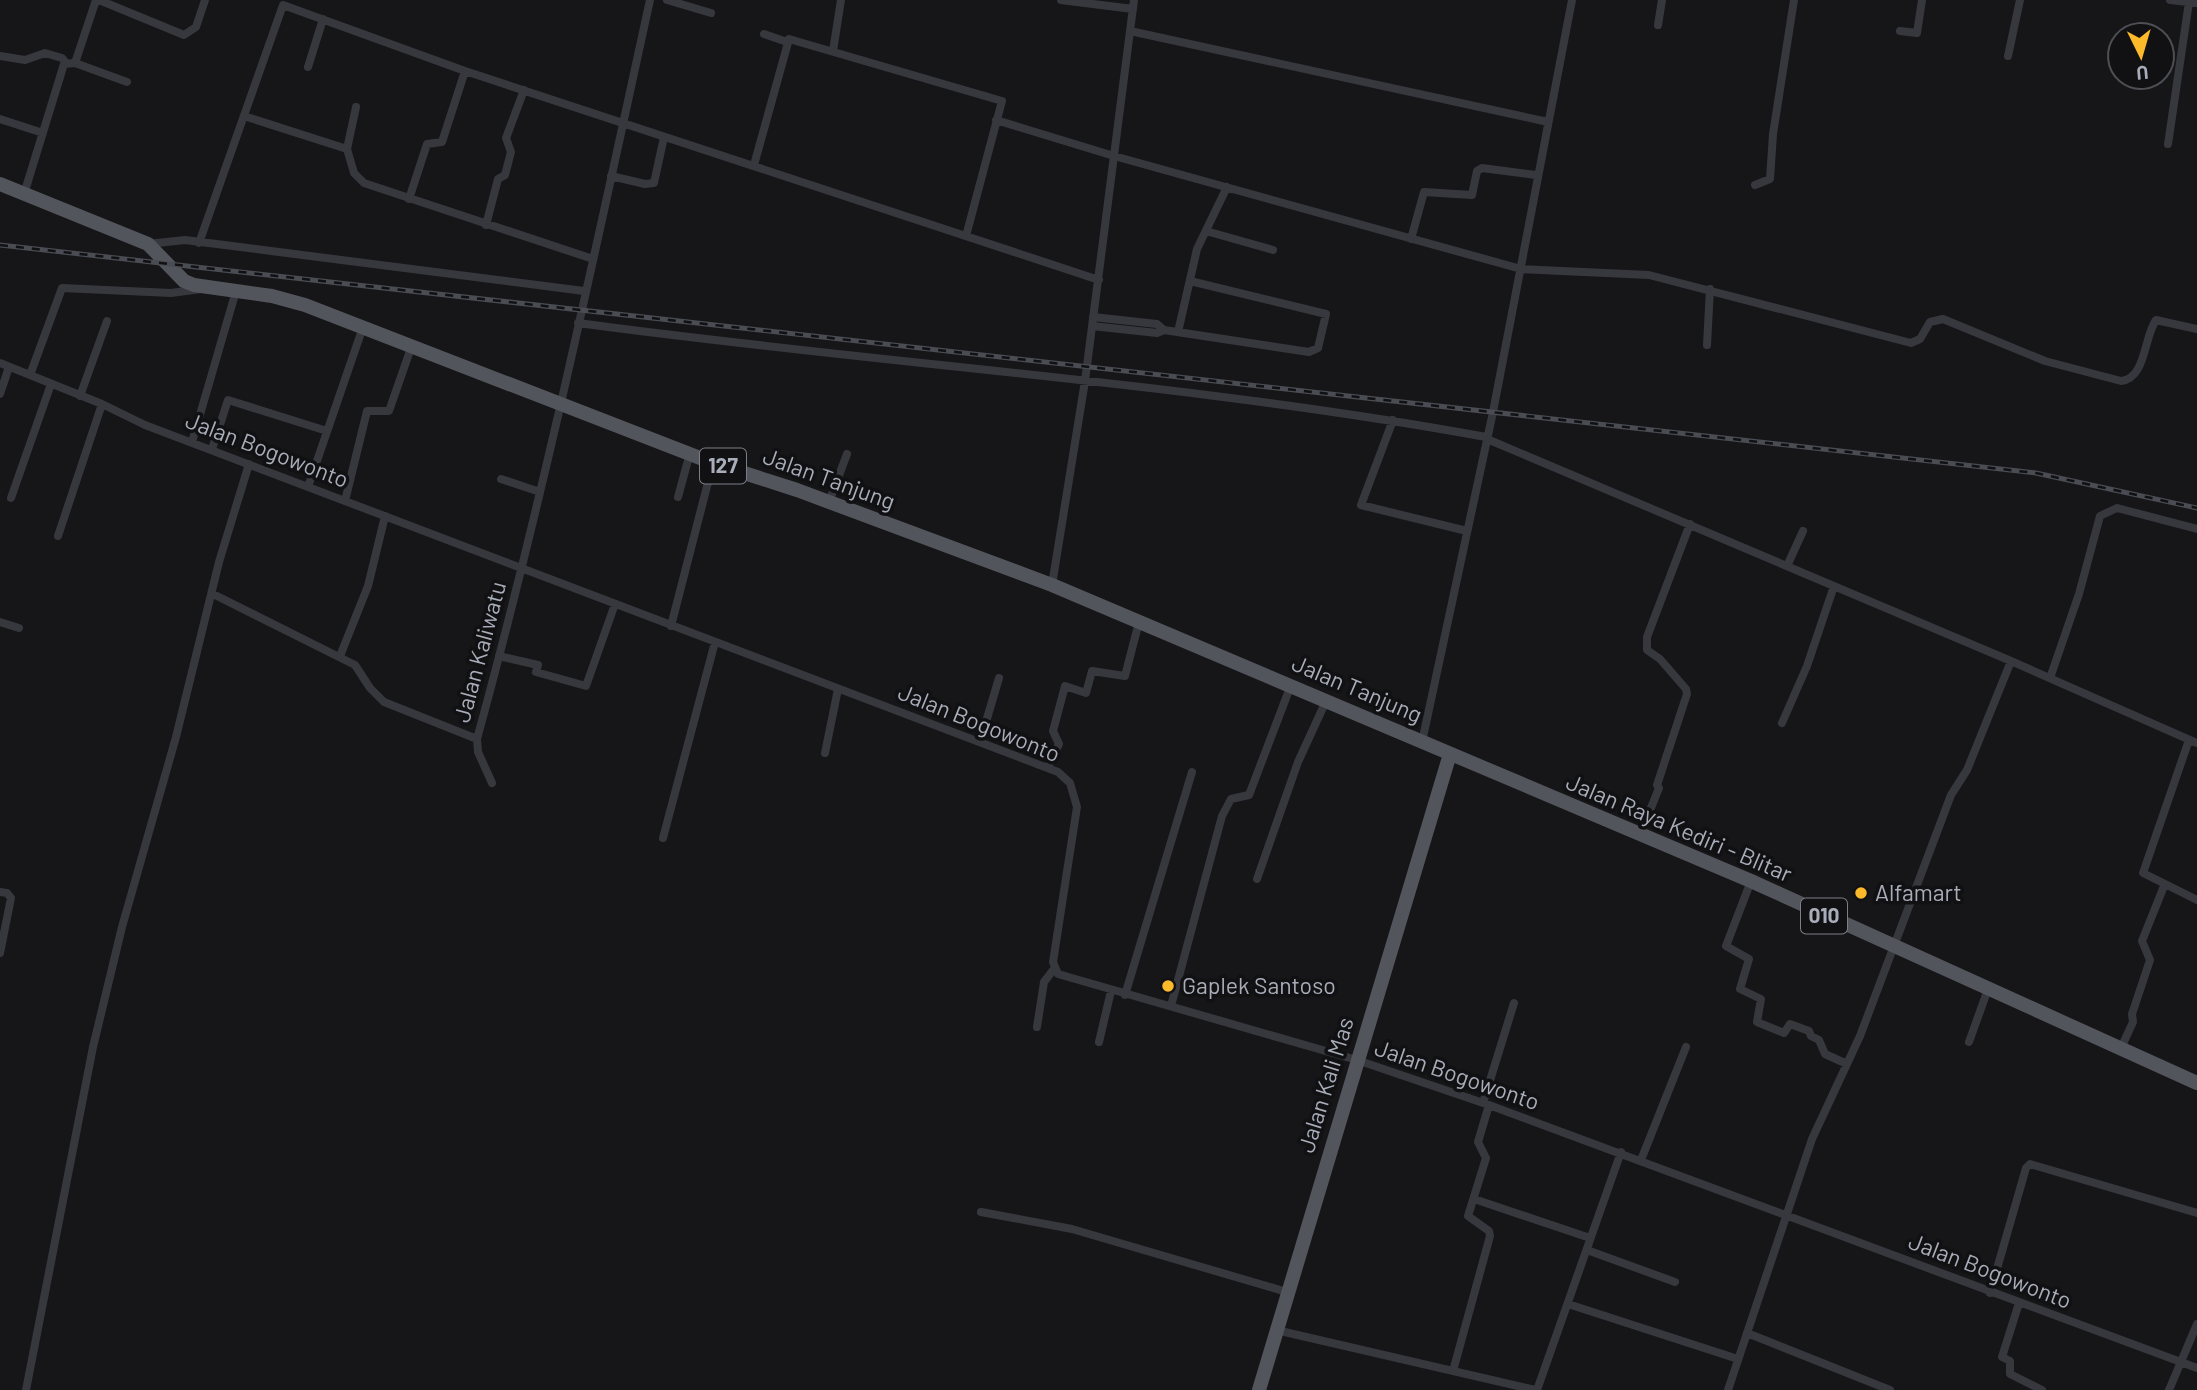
<svg xmlns="http://www.w3.org/2000/svg" width="2197" height="1390" viewBox="0 0 2197 1390" font-family="Barlow,sans-serif">
	<rect width="100%" height="100%" fill="#161618"/>
	<g fill="none" stroke-linecap="round" stroke-linejoin="round">
		<path stroke="#37383e" stroke-width="8" d="M99,0L184,35L196,27L205,0
			M667,0L711,13
			M1061,0L1133,9
			M2170,0L2197,3
			M1658,25L1662,0
			M1130,31L1548,122
			M1900,31L1917,33L1922,0
			M764,34L787,42
			M833,51L841,0
			M0,56L25,60L45,53L62,58L66,63
			M2008,56L2020,0
			M75,63L96,0
			M308,67L323,19
			M244,116L347,149L354,173L364,183L593,259
			M0,119L43,133
			M996,120L1114,156L1521,269L1649,275L1911,343L1920,339L1930,322L1943,319L2045,361L2121,381C2146,379 2144,336 2156,320L2197,329
			M2168,144L2189,2
			M347,149L356,107
			M754,165L789,39L1002,101L966,236
			M611,176L645,184L654,183L664,137
			M1755,185L1770,179L1773,134L1794,0
			M24,194L64,64L75,63L127,82
			M409,199L427,144L442,142L465,71
			M486,225L498,179L505,175L511,152L506,138L524,90
			M1206,231L1273,250
			M1411,239L1424,192L1472,195L1477,171L1482,168L1536,175
			M199,243L283,5L465,71L1099,280
			M148,244L185,240L584,291
			M1093,317L1157,324L1164,330L1309,352L1318,348L1326,314L1190,281
			M578,323C880,364 1186,382 1486,437
			M1092,326L1157,333L1164,330
			M1178,332L1197,249L1227,187
			M1707,345L1710,289
			M0,363L102,404L145,425L1058,772L1070,783L1077,807L1053,962L1058,974L1357,1060L1489,1105L2197,1368
			M30,375L62,288L171,293L201,289
			M0,394L9,367
			M80,396L107,321
			M1393,420L1361,505L1467,531
			M1487,439L2011,661L2197,743
			M192,442L236,291
			M212,449L228,400L327,431
			M501,479L540,492
			M308,487L363,327
			M678,497L690,453
			M11,498L51,384
			M345,501L367,411H389L412,345
			M829,502L847,454
			M58,536L102,404
			M1787,566L1803,531
			M1052,585L1085,381L1134,0
			M213,594L355,665L370,688L384,702L477,739
			M0,622L19,628
			M671,626L713,463
			M340,656L368,586L385,516
			M499,656L538,665L536,672L586,686L615,604
			M2050,678L2079,594L2100,516L2117,508L2197,529
			M1782,723L1807,666L1834,586
			M2189,740L2143,873L2197,900
			M980,742L999,678
			M1422,742L1493,412L1572,0
			M825,753L838,689
			M1048,767L1059,744L1053,731L1065,686L1086,693L1092,671L1125,676L1139,622
			M492,783L478,752L477,739C544,495 596,247 650,0
			M1640,835L1659,788L1657,785L1687,694L1686,689L1660,659L1647,650V637L1690,524
			M663,838L715,642
			M1257,879L1298,762L1326,701
			M1751,881L1726,946L1749,959L1740,989L1761,999L1757,1022L1784,1033L1790,1024L1809,1031L1811,1036L1819,1040L1825,1054L1847,1064
			M0,892L7,893L11,898L0,953
			M1125,995L1192,772
			M1171,1006L1222,816L1231,799L1249,795L1291,685
			M1037,1027L1044,982L1054,969
			M1099,1042L1111,991
			M1969,1042L1988,989
			M2121,1048L2133,1022L2132,1014L2150,960L2142,941L2164,886
			M1483,1103L1514,1003
			M1641,1160L1686,1047
			M1474,1199L1590,1238
			M981,1212L1072,1229L1287,1292
			M1587,1250L1675,1282
			M1990,1293L2026,1168L2030,1164L2197,1213
			M2019,1303L2002,1357L2010,1361V1374L2042,1390
			M1568,1304L1738,1359
			M1276,1330L1535,1390
			M1747,1333L1890,1390
			M1453,1371L1490,1236L1489,1231L1468,1216L1486,1158L1478,1142L1489,1105
			M26,1390L93,1047L122,927L176,737L219,562L249,464
			M1537,1390L1621,1152
			M1728,1390L1812,1139L1860,1036L1951,795L1967,770L2011,661
			M2169,1390L2197,1324"/>
		<path stroke="#53555d" stroke-width="14" d="M0,184L148,244L184,281L194,285L272,296L305,305L713,463L797,490L1052,585L1751,881L2197,1083
			M1259,1390L1450,754"/>
		<g stroke="#4a4c53" stroke-width="5">
			<path id="rail" d="M0,245L2036,473L2197,508"/>
		</g>
		<use href="#rail" stroke="#111113" stroke-width="2.5" stroke-dasharray="8" stroke-linecap="butt"/>
	</g>
	<g fill="#fcb92a" stroke="#111113" stroke-width="2.5">
		<circle cx="1861" cy="893" r="7"/>
		<circle cx="1168" cy="986" r="7"/>
	</g>
	<g text-anchor="middle" stroke-width="7" stroke-linejoin="round" paint-order="stroke">
		<g fill="#111113" stroke="#7b7e87" stroke-width="2">
			<rect x="700" y="448.5" width="46" height="35" rx="5"/>
			<rect x="1801" y="898.5" width="46" height="35" rx="5"/>
		</g>
		<g font-size="21" font-weight="bold" fill="#a8adb9">
			<text x="723" y="473">127</text>
			<text x="1824" y="923">010</text>
		</g>
		<g font-size="23" fill="#a8adb9" stroke="#111113">
			<text transform="translate(267 450) rotate(21)" y="8">Jalan Bogowonto</text>
			<text transform="translate(829 479) rotate(20)" y="8">Jalan Tanjung</text>
			<text transform="translate(480 652) rotate(-75)" y="8">Jalan Kaliwatu</text>
			<text transform="translate(1357 689) rotate(23)" y="8">Jalan Tanjung</text>
			<text transform="translate(979 723) rotate(22)" y="8">Jalan Bogowonto</text>
			<text transform="translate(1679 828) rotate(23)" y="8">Jalan Raya Kediri - Blitar</text>
			<text transform="translate(1457 1075) rotate(19)" y="8">Jalan Bogowonto</text>
			<text transform="translate(1326 1085) rotate(-73)" y="8">Jalan Kali Mas</text>
			<text transform="translate(1990 1271) rotate(21)" y="8">Jalan Bogowonto</text>
		</g>
		<g font-size="23" fill="#a8adb9" stroke="#111113" text-anchor="start">
			<text x="1875" y="901">Alfamart</text>
			<text x="1182" y="994">Gaplek Santoso</text>
		</g>
	</g>
	<g transform="translate(2141 56) rotate(175)"><circle r="33" fill="#111113" stroke="#4d4f55" stroke-width="2"/>
	<path d="M0-5L12 26L0 18L-12 26Z" fill="#fcb92a"/>
	<text y="-10" font-size="19" font-weight="bold" text-anchor="middle" fill="#a8adb9">U</text>
	</g>
</svg>
